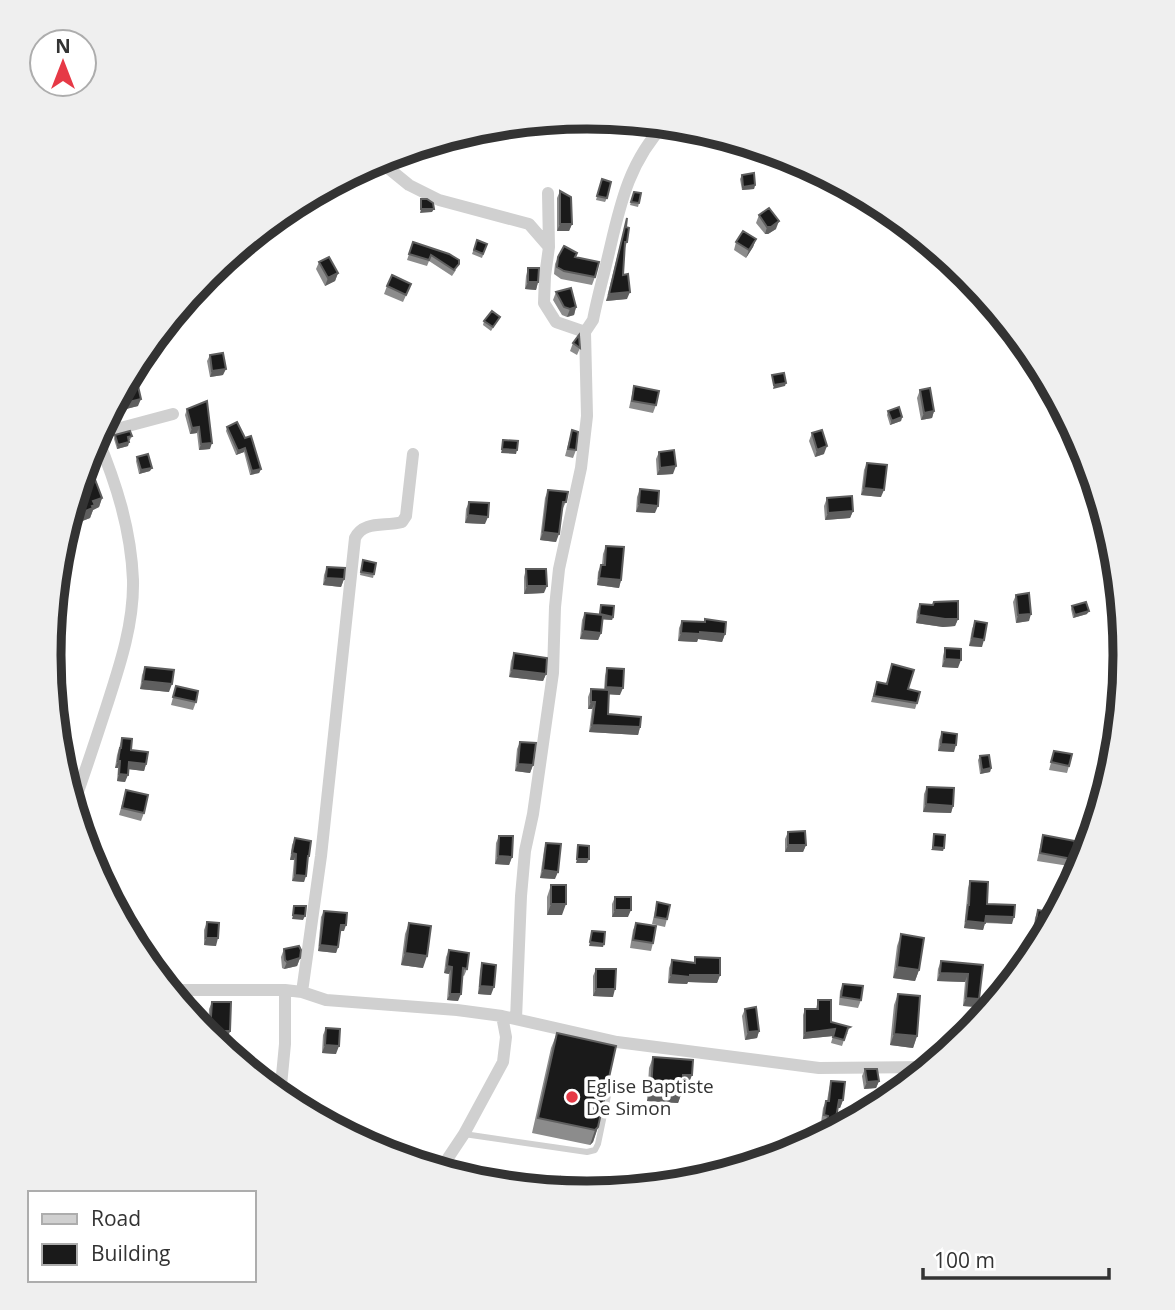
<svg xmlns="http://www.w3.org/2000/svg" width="1175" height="1310" viewBox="0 0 1175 1310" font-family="'Open Sans',sans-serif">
	<rect width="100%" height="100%" fill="#fff"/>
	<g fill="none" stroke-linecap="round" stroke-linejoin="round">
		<path stroke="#d0d0d0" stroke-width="6" d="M464,1134L587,1152L595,1150L598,1144L610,1086"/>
		<path stroke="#d0d0d0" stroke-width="12" d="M380,158L382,163L409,185L439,200L529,224L549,247
			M585,332L593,320C596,304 600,289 604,273C618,218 624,166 665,124
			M98,434L173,414
			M73,806C85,772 96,739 107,705C120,665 134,623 133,580C131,529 116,483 97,437
			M169,990H285L302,992L326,1000L457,1010L502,1016L617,1042L819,1068L931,1067
			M302,992L321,856L355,538C364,520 385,527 402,522L406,516L413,454
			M516,1019L521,896L525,851L533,814L553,673L555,607L559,569L581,468L587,416L585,332L556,322L544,303L545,276L549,247L548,193
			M280,1096L285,1044V990
			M440,1170L464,1134L503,1062L506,1037L502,1016"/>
	</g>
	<path fill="#8c8c8c" d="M742,175L755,185L754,189L742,190L740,179Z
		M602,179L607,198L605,202L596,200Z
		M560,191L572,224L569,231H557V198Z
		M634,192L639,203L638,207L630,205Z
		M759,215L776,229L768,234H765L756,223Z
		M627,218V242L625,248L623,275L627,299L606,301Z
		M756,239L753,247L746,258L734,250L736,242Z
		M477,240L487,244L482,258L472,254Z
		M413,242L456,270L452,276L429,261L427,266L407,260Z
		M577,253L576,258L595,277L592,285L561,279L554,274L555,264L558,257Z
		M319,262L338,273L335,281L325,286L316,269Z
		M528,268L538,282L536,290L525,289L526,276Z
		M387,286L408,291L403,302L384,294Z
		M556,292L576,307L574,315L567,317L562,315L553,300Z
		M498,320L491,331L483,325L484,321Z
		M573,343L580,348L577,355L570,351Z
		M210,355L223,375L210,377L207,361Z
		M634,386L656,405L653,413L629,408Z
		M122,390L138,406L114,412L113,407Z
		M920,390L934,411L932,418L921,420L917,398Z
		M207,401L210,449L199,450L197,433L190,434L185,415L187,409Z
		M888,411L902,417L901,421L890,425L887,415Z
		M227,427L245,438L261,469L259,473L250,475L244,452L236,455L226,431Z
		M572,430L576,450L573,458L565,456Z
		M812,433L824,454L815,457L809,441Z
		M115,435L132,436L130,440H129L128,446L117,449L114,439Z
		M659,452L673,474L657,475L656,459Z
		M137,457L150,471L139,474L136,461Z
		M867,463L881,497L861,495L864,470Z
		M83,471L102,498L99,507L93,510L90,518L72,525L69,518Z
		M640,489L655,513L636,512L637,497Z
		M548,490L566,502L562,510L556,542L540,540L545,498Z
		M827,498L853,511L850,518L825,520L824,506Z
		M469,502L485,524L465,523L466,509Z
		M606,546L621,580L619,588L597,585L598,572L601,565H602L603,554Z
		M363,560L374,574L373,578L360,575Z
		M327,567L344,579L341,587L323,585L324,575Z
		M526,569L544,593L524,594V577Z
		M1016,595L1029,621L1016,623L1013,602Z
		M934,602L958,619L955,626L943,627L916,623L917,611L920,604L932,605Z
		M601,605L613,617L612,620L602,619L601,633L598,640L580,639L582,620L585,613L599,614Z
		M1072,606L1087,614L1073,618L1071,609Z
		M705,619L725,634L722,642L698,639L697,642L678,641L679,628L682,621L704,622Z
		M975,621L982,647L969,646L972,629Z
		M945,648L958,668L942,667L943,656Z
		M514,653L546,674L543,681L509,677L511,661Z
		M892,664L917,703L915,709L871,702L877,682L886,684Z
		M145,667L169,692L140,689L142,675Z
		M607,668L620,695L608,694V714L640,727L638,735L589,732L592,709H588V697L591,689L604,690L605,676Z
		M176,686L196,702L193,710L171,705Z
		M942,732L954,752L938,751L939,740Z
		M122,738L131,750L146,764L144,771L129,769L125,782L117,781L118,768H115L117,755Z
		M520,742L533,765L530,773L515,771L517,749Z
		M1054,751L1069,766L1067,773L1049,770Z
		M980,756L991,768L990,772L980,774L978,760Z
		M927,787L953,806L951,813L923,812L924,794Z
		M126,790L144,813L141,821L119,815Z
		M788,832L806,845L803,852H785V839Z
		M1043,835L1072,859L1069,866L1037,861L1041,843Z
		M499,836L512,857L509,865L495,864L496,843Z
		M295,838L307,861L304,882L292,881L294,860H290L292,845Z
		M546,843L555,879L540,878L544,850Z
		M970,881L987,904L1012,924L985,923L983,930L964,928L968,888Z
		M551,885L562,915H547V897Z
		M615,897L628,917H612V904Z
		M657,902L667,919L665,927L652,924Z
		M1038,910L1053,921L1045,936L1033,934L1035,918Z
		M324,911L344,931H340L338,947L336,953L318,951L321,917Z
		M207,922L216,946L204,945V930Z
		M409,923L423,968L401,965L405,934Z
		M636,923L653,943L651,951L630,948L633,930Z
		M901,934L919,970L915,981L893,978L897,946Z
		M284,949L300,958L297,966L284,969L282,968L281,957Z
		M449,950L467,969L464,976L462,975L458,1001L447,1000L449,974L444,973L446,957Z
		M695,957L720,975L717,983L688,982L687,984L668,983L669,968L672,960L694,962Z
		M941,961L983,965L977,1007L963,1006L965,982L937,981L938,969Z
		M482,963L491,995L478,994L480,971Z
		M596,969L613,997L593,996V976Z
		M843,984L861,1000L858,1008L839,1005L840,991Z
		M898,994L917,1036L913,1048L890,1045L894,1005Z
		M818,1000L831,1022L848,1034H846L842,1046L831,1043L833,1036L803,1039V1015L805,1009H816Z
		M212,1002L230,1031L227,1039L210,1038L208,1037L209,1009Z
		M745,1009L759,1031L757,1038L745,1040L742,1016Z
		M965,1018L968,1036L962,1041V1025Z
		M326,1028L336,1054L322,1053L323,1035Z
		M557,1033L598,1127L593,1142L590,1145L532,1133L551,1048Z
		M653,1057L688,1086H682V1092L678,1103L647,1101L649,1068Z
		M865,1069L879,1081L876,1088L864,1089L862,1076Z
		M831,1081L843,1100L840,1108H837L832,1131L824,1130L825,1124L821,1123L823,1108L826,1101H827L829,1089Z"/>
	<path fill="#5f5f5f" d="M755,185L754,189L742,190L743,187Z
		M421,209H434L432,212L420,213Z
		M779,221L776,229L768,234H765L767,227Z
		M560,224H572L569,231H557Z
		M756,239L753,247L746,258L749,250Z
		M338,273L335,281L325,286L328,278Z
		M528,282H538L536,290L525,289Z
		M630,292L627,299L606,301L609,294Z
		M576,307L574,315L567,317L570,309Z
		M226,369L223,375L210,377L212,371Z
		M786,383L785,386L773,389L774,385Z
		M141,399L138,406L114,412L117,405Z
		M934,411L932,418L921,420L924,413Z
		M902,417L901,421L890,425L892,421Z
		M199,427L197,433L190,434L192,428Z
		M129,442L128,446L117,449L118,445Z
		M212,443L210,449L199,450L201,444Z
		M827,446L824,454L815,457L817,450Z
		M245,448L244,452L236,455L238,451Z
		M502,449L517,450L516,454L501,453Z
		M676,466L673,474L657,475L660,468Z
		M152,468L150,471L139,474L141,470Z
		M261,469L259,473L250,475L252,471Z
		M864,488L884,490L881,497L861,495Z
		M102,498L99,507L93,510L90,518L72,525L75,515L93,501Z
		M639,504L658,506L655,513L636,512Z
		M853,511L850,518L825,520L828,513Z
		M468,515L488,517L485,524L465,523Z
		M543,532L559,534L556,542L540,540Z
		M326,578L344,579L341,587L323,585Z
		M599,578L621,580L619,588L597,585Z
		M527,586H547L544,593L524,594Z
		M1089,611L1087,614L1073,618L1075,615Z
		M1031,614L1029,621L1016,623L1018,615Z
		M600,615L613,617L612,620L598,619Z
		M919,615L958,619L955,626L943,627L916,623Z
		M583,631L601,633L598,640L580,639Z
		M700,632L725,634L722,642L698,639L697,642L678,641L681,633Z
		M972,638L984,640L982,647L969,646Z
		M945,659L961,660L958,668L942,667Z
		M512,670L546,674L543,681L509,677Z
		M143,681L172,684L169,692L140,689Z
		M606,687L623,688L620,695L603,694Z
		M591,702H595L592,709H588Z
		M592,725L640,727L638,735L589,732Z
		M941,744L956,745L954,752L938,751Z
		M118,761H120L118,768H115Z
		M129,762L146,764L144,771L127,769Z
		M518,764L533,765L530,773L515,771Z
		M991,768L990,772L980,774L982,770Z
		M119,774L128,775L125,782L117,781Z
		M926,804L953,806L951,813L923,812Z
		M788,845H806L803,852H785Z
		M933,847L944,848L943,851L931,850Z
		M292,853L296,854L294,860H290Z
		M498,856L512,857L509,865L495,864Z
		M577,859H589L587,863H576Z
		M543,870L558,872L555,879L540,878Z
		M295,875L306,876L304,882L292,881Z
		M551,904H566L562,915H547Z
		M615,910H631L628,917H612Z
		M293,915L305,916L303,920L292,919Z
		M986,916L1014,917L1012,924L983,922Z
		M966,921L985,923L983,930L964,928Z
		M341,925H346L344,931H338Z
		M1035,927L1049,929L1045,936L1033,934Z
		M206,938H218L216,946L204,945Z
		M590,942L604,944L603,947L589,946Z
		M320,945L338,947L336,953L318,951Z
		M405,953L427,956L423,968L401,965Z
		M300,958L297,966L284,969L287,962Z
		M447,966L452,967L449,974L444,973Z
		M897,967L919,970L915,981L893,978Z
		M940,973L968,974L965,982L937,981Z
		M671,975H720L717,983L688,982L687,984L668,983Z
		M480,986L494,987L491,995L478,994Z
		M596,989H615L613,997L593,996Z
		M450,994H461L458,1001L447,1000Z
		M966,998L979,999L977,1007L963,1006Z
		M835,1029L833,1036L803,1039L805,1033Z
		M210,1031H230L227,1039L210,1038L208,1037Z
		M759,1031L757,1038L745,1040L748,1032Z
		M894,1034L917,1036L913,1048L890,1045Z
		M325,1045L339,1046L336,1054L322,1053Z
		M683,1075H692L688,1086H679Z
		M879,1081L876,1088L864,1089L867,1082Z
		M651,1090L682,1092L678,1103L647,1101Z
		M839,1100H843L840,1108H836Z
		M827,1123L835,1124L832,1131L824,1130Z
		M598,1127L593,1142L590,1145L595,1130Z"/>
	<path fill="#1a1a1a" stroke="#5f5f5f" stroke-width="2" d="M754,173L755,185L743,187L742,175Z
		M602,179L611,182L607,198L597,196Z
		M560,191L571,197L572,224H560Z
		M634,192L641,193L639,203L631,202Z
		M421,199H427L433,203L434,209H421Z
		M769,208L779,221L771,227H767L759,215Z
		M627,218L626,227L629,228L627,242H625L623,275L628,274L630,292L609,294Z
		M743,231L756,239L749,250L736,242Z
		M477,240L487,244L483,254L474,250Z
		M413,242L449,254L459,260V264L454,270L431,255L429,260L409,254Z
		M564,246L577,253L575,257L599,262L595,277L564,271L557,267L558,257Z
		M329,257L338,273L328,278L319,262Z
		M528,268H539L538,282H528Z
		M392,275L411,284L406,295L387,286Z
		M571,288L576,307L570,309L564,307L556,292Z
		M492,311L500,317L493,327L484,321Z
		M579,335L580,348L573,343Z
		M223,353L226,369L212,371L210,355Z
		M784,373L786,383L774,385L772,375Z
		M138,386L141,399L117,405L116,401L122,390Z
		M634,386L659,391L656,405L632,401Z
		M930,388L934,411L924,413L920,390Z
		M207,401L212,443L201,444L199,427L192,428L187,409Z
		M899,407L902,417L892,421L888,411Z
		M237,422L245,438L251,436L261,469L252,471L245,448L238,451L227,427Z
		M572,430L578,432L576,450L568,449Z
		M822,430L827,446L817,450L812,433Z
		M130,431L132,436L128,437L129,442L118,445L115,435Z
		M503,440L518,441L517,450L502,449Z
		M674,450L676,466L660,468L659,452Z
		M148,454L152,468L141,470L137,457Z
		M867,463L887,465L884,490L864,488Z
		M91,469L102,498L93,501L95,505L92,506L93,508L75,515L72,507L83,471Z
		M640,489L659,491L658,506L639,504Z
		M548,490L568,492L566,502H563L559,534L543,532Z
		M852,496L853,511L828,513L827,498Z
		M469,502L489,503L488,517L468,515Z
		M606,546L624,547L621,580L599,578L601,565H605Z
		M363,560L376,563L374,574L361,572Z
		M327,567L345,568L344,579L326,578Z
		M526,569H546L547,586H527Z
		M1029,593L1031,614L1018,615L1016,595Z
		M958,601V619H945L919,615L920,604L933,605L934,602Z
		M1086,602L1089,611L1075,615L1072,606Z
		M601,605L614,606L613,617L600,614Z
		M585,613L603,615L601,633L583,631Z
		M705,619L726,622L725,634L700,632V634L681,633L682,621L705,622Z
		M975,621L987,623L984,640L972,638Z
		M945,648L961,649V660L945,659Z
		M514,653L547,658L546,674L512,670Z
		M892,664L914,670L908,689L920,692L917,703L874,696L877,682L887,684Z
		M145,667L174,670L172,684L143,681Z
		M607,668L624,669L623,688L606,687Z
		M176,686L198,691L196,702L173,697Z
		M591,689L609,690L608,714L641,717L640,727L592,725L595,702H591Z
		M942,732L957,734L956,745L941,744Z
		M122,738L132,739L131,750L148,752L146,764L129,762L128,775L119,774L120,761H118L120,748H121Z
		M520,742L536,743L533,765L518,764Z
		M1054,751L1072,754L1069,766L1051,762Z
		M989,755L991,768L982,770L980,756Z
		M927,787L954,788L953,806L926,804Z
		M126,790L148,795L144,813L122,808Z
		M805,831L806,845H788V832Z
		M934,834L945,835L944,848L933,847Z
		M1043,835L1075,841L1072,859L1040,853Z
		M499,836H513L512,857L498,856Z
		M295,838L311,841L309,856H308L306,876L295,875L296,854L292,853Z
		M546,843L561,844L558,872L543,870Z
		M578,845L589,846V859H577Z
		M970,881L988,882L987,904L1015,905L1014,917L986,916L985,923L966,921L968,905H969Z
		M551,885H566V904H551Z
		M615,897H631V910H615Z
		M657,902L670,905L667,919L655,917Z
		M294,906H306L305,916L293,915Z
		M1038,910L1054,913L1053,921L1049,929L1035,927Z
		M324,911L347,913L346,925H341L338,947L320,945Z
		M207,922L219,923L218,938H206Z
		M409,923L431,926L427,956L405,953Z
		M636,923L656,926L653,943L633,940Z
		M592,931L605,932L604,944L590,942Z
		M901,934L924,938L919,970L897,967Z
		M299,946L301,950L300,958L287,962L285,960L284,949Z
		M449,950L469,953L467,969L463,968L461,994H450L452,967L447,966Z
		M695,957L720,958V975H690V977L671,975L672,960L695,963Z
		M941,961L983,965L979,999L966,998L968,974L940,973Z
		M482,963L496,965L494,987L480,986Z
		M596,969H616L615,989H596Z
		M843,984L863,986L861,1000L841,997Z
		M898,994L920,996L917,1036L894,1034Z
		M818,1000H831V1022L850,1027L848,1028L844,1040L833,1037L835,1029L805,1033V1009H818Z
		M212,1002H231L230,1031H210Z
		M756,1007L759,1031L748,1032L745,1009Z
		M965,1018H983L964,1039Z
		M326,1028L340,1029L339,1046L325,1045Z
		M557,1033L616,1046L598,1127L595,1130L538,1118Z
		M653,1057L693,1060L692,1075H683L682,1092L651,1090Z
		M865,1069H877L879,1081L867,1082Z
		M831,1081L845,1082L843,1100H839L835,1124L827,1123L828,1116L824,1115L826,1101H829Z
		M416,1156L428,1163L426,1166L407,1160L409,1157L413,1160Z
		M560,1177L562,1190H556L543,1189L542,1180Z"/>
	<circle fill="#e63946" stroke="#fff" stroke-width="2.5" cx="572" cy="1097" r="7"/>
	<g text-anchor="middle" stroke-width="7" stroke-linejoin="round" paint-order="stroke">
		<g font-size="19" fill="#333" stroke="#fff" text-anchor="start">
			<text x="586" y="1093">Eglise Baptiste<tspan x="586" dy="22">De Simon</tspan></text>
		</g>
	</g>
	<path d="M0 0H1175V1310H0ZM61 655a526 526 0 1 1 1052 0a526 526 0 1 1-1052 0Z" fill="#efefef" fill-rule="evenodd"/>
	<path fill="none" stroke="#333" stroke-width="9" d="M61 655a526 526 0 1 1 1052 0a526 526 0 1 1-1052 0Z"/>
	<rect x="28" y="1191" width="228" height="91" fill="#ffffff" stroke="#adadad" stroke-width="2"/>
	<rect x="42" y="1214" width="35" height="10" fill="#d0d0d0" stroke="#adadad" stroke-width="2"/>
	<text x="91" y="1226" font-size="21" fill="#333333">Road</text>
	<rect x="42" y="1244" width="35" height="21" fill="#1a1a1a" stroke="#adadad" stroke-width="2"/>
	<text x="91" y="1261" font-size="21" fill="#333333">Building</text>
	<g transform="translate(63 63)"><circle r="33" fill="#ffffff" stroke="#adadad" stroke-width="2"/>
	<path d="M0-5L12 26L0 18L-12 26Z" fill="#e63946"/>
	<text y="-10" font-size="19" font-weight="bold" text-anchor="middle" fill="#333333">N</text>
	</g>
	<path d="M923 1268v10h186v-10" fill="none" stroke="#333333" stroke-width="3.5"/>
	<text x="934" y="1268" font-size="21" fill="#333333" stroke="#ffffff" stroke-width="5" paint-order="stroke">100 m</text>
</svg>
